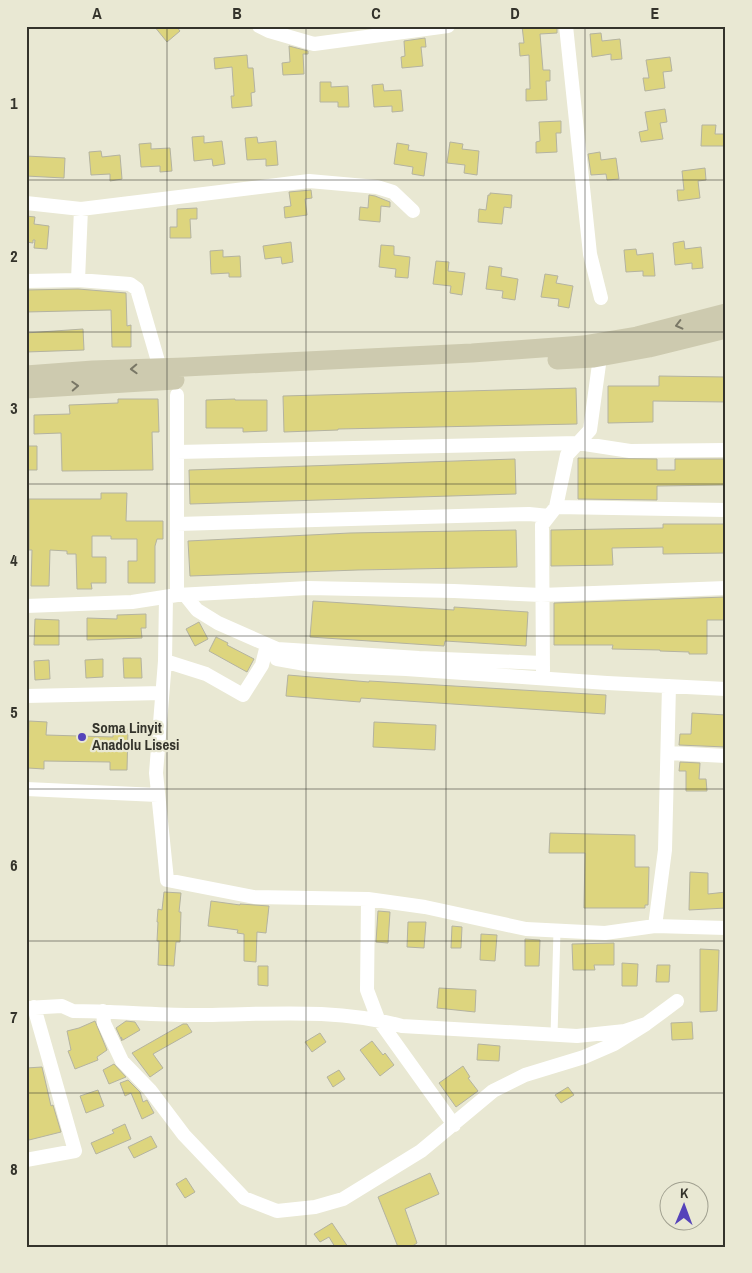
<svg xmlns="http://www.w3.org/2000/svg" width="752" height="1273" viewBox="0 0 752 1273" font-family="'Archivo Narrow',sans-serif">
	<rect width="100%" height="100%" fill="#e9e8d3"/>
	<path fill="#ddd57e" stroke="#b4b3a0" d="M154,26H176L180,31L167,42Z
		M522,26H557V33L540,34L543,70H550V81H546L547,100L526,101V89H530L529,55L520,56L519,43H524Z
		M601,33L602,41L620,39L622,59L611,60V54L592,57L590,34Z
		M425,38L426,47H421L423,66L402,68L401,57L405,56L404,41Z
		M289,46L308,51V54H303L304,74L283,75L282,63L290,62Z
		M247,55L248,68H253L255,92L251,93L252,106L232,108L231,96H234L232,67L215,69L214,58Z
		M670,57L672,71L663,72L665,88L645,91L643,78H649L646,60Z
		M320,82H331V87L348,86L349,107H338V102H320Z
		M383,84L384,91L401,90L403,111L392,112V106L374,107L372,85Z
		M665,109L667,122L660,123L663,139L641,142L639,132L648,130L645,112Z
		M561,121V133H556L557,152L536,153V142L540,141L539,122Z
		M702,125H716L715,134H726V146H701Z
		M204,136V143L222,141L225,164L213,166L212,159L194,161L192,137Z
		M257,137L258,143L276,141L278,165L266,166V159L247,160L245,138Z
		M450,142L463,144L462,149L479,151L477,175L464,173L465,165L447,163Z
		M151,143V149L170,148L172,171L160,172V166L141,167L139,144Z
		M397,143L409,145L408,150L427,153L424,176L412,174L413,167L394,164Z
		M101,151L102,157L120,155L122,179L110,181V174L91,175L89,152Z
		M600,152L601,160L616,158L619,179L607,180L606,174L591,175L588,154Z
		M26,156L65,158L64,178L26,176Z
		M705,168L706,180L698,181L700,198L678,201L677,190H684L682,171Z
		M311,190L312,198L305,199L307,215L285,218L284,207L291,206L289,192Z
		M490,193L512,195L511,208L504,207L502,224L478,222L479,209L486,210L488,195H490Z
		M369,195L375,196L390,202V207L381,206L380,222L359,220L360,207L368,208Z
		M197,208V219H190L191,238H170V227H177V209Z
		M26,216L35,217L34,224L49,226L47,249L34,248L35,240H33V243L26,242Z
		M684,241L685,249L701,247L703,268L692,269V263L675,265L673,243Z
		M291,242L293,262L282,264L281,257L265,259L263,246Z
		M381,245L394,246V255L410,257L408,278L395,277L396,269L379,267Z
		M636,249L637,255L653,253L655,276H643V271L626,272L624,250Z
		M223,250V257L240,256L241,277H229V273L211,274L210,251Z
		M436,261L449,262L448,271L465,273L462,295L450,293L451,286L433,284Z
		M489,266L502,268L501,276L518,279L515,300L502,298L503,291L486,289Z
		M545,274L558,276L556,283L573,286L569,308L558,306L559,299L541,297Z
		M78,289L126,293L127,326L131,325V347H112L111,310L26,312V290Z
		M83,329L84,350L26,352V333Z
		M659,376L726,377V402L653,401V422L608,423V386H659Z
		M576,388L577,424L338,429V430L284,432L283,396Z
		M118,399H158L159,432H152L153,470L62,471L61,433L34,434V415L70,414L69,405L118,403Z
		M235,399V400H267V431L243,432V428H206V400Z
		M26,446H37V470H26Z
		M578,458L657,459V470H675V459H726V485L657,486V500L578,499Z
		M515,459L516,494L190,504L189,470Z
		M101,493H127L126,521H163V539H157L155,546V583H128V561H137V539H111V536H92V557H106V583H91L92,589H77L76,554H67V551L50,550L49,586H31L32,550H29V499H101Z
		M663,524H726V553L663,554V547L612,548L613,565L551,566V530L663,528Z
		M516,530L517,567L358,570L190,576L188,541L350,533Z
		M726,597V620H707V654H689V652L660,651V650L612,649L613,645H554V603Z
		M313,601L454,610V607L528,612L526,646L445,641L444,646L310,637Z
		M146,614V628H141L142,638L87,640V618L117,619V615Z
		M35,619L59,620V645H34Z
		M199,622L208,639L195,646L186,629Z
		M216,637L228,643L227,645L254,659L247,672L209,651Z
		M123,658H141L142,678H124Z
		M103,659V677L86,678L85,660Z
		M49,660L50,679L35,680L34,661Z
		M288,675L369,682V681L606,695L605,714L361,698L360,702L286,696Z
		M692,713L726,715V747L679,745L680,734H691Z
		M29,721L47,722L46,735L113,737V730H128L127,770H110V762L44,761V769L28,768Z
		M374,722L436,725L435,750L373,747Z
		M680,762L700,763L699,779H706L707,791H686V771H679Z
		M550,833L635,835V867H649L648,905H645V908H584L585,853H549Z
		M690,872L708,873V894L726,892V908L689,910Z
		M164,892L181,893L179,912H181L180,942H176L174,966L158,965L159,941H157L158,922H157L158,909L162,910Z
		M211,901L240,905V904L269,906L266,933L257,932L256,962L244,961V934L237,933L238,930L208,926Z
		M378,911L390,912L388,943L376,942Z
		M408,922H426L424,948L407,947Z
		M452,926L462,927L461,948H451Z
		M481,934L497,935L495,961L480,960Z
		M525,939L540,940L539,966H525Z
		M614,943V965H594L595,970H573L572,944Z
		M700,949L719,950L717,1011L700,1012Z
		M622,963L638,964L637,986H622Z
		M657,965H670L669,982H656Z
		M258,966H268V986L258,985Z
		M439,988L476,990L475,1012L437,1008Z
		M95,1021L107,1050L97,1057L98,1060L75,1069L68,1051L71,1050L67,1031L79,1028Z
		M126,1021L135,1022L140,1030L123,1040L121,1037L122,1041L116,1028Z
		M692,1022L693,1039L672,1040L671,1023Z
		M183,1024H187L192,1032L153,1054L163,1068L150,1077L132,1053Z
		M320,1033L326,1042L312,1052L305,1042Z
		M372,1041L383,1055L385,1053L394,1065L380,1076L360,1050Z
		M478,1044L500,1046L499,1061L477,1060Z
		M114,1064L126,1077L109,1084L103,1070Z
		M463,1066L470,1077L468,1078L478,1091L456,1107L439,1083Z
		M42,1067L51,1106L53,1105L61,1132L29,1140L26,1128V1068Z
		M339,1070L345,1079L333,1087L327,1077Z
		M128,1080L140,1092L143,1102L147,1100L154,1113L142,1119L131,1093L125,1096L120,1083Z
		M568,1087L574,1095L561,1103L555,1095Z
		M98,1090L104,1106L86,1113L80,1096Z
		M125,1124L131,1139L96,1154L91,1143L114,1133L112,1130Z
		M151,1136L157,1147L134,1158L128,1147Z
		M430,1173L439,1194L405,1209L417,1243L411,1247H398L378,1197Z
		M186,1178L195,1192L185,1198L176,1184Z
		M332,1223L348,1247H335L329,1237L320,1242L314,1234Z"/>
	<g fill="none" stroke-linecap="round" stroke-linejoin="round">
		<path stroke="#fff" stroke-width="7" d="M554,1035L557,931"/>
		<path stroke="#fff" stroke-width="14" d="M259,26L269,31L314,44L448,26
			M566,26L590,254L601,298
			M26,203L81,209L309,181L377,187L393,192L413,211
			M78,280L81,209
			M26,281L78,280L130,284L137,289L160,368
			M177,452L578,443L630,451L726,450
			M556,507L726,510
			M177,524L529,514L549,516
			M177,595V395
			M185,595L197,610L218,623L277,649L419,658L542,663
			M166,597L165,661L156,773L167,880L254,897L368,899L425,907L526,929L605,933L655,926L726,928
			M26,606L132,602L177,595L308,588L454,591L541,595L726,588
			M277,649V659L311,665L406,669L607,683L726,689
			M165,661L206,674L243,695L262,665L267,645
			M543,671L542,525L556,507L567,455L590,430L600,357
			M26,696L162,693
			M668,753L726,756
			M26,789L158,795
			M368,899L367,990L378,1019L454,1125
			M655,926L665,850L669,686
			M26,1008L62,1006L73,1011C113,1011 152,1015 192,1015C263,1015 332,1007 402,1026L577,1036L625,1031L646,1024L677,1001
			M103,1011L104,1023L122,1061L150,1090L184,1135L244,1198L277,1211L315,1207L343,1199L421,1151L493,1091L525,1075L584,1057L614,1044L646,1024
			M26,1160L75,1151L34,1007"/>
		<path stroke="#cdcaaf" stroke-width="19" d="M557,360L594,358L649,348L726,329
			M26,375L93,370L185,367L472,353L583,345L637,336L726,313
			M26,389L175,380"/>
	</g>
	<defs><path id="oneway-chevron" d="M-2-3.5L2.5 0L-2 3.5" fill="none" stroke-width="1.6" stroke-linecap="round" stroke-linejoin="round" transform="scale(1.25)"/></defs>
	<g stroke="#797766">
		<use href="#oneway-chevron" transform="translate(679 325) rotate(166)"/>
		<use href="#oneway-chevron" transform="translate(134 369) rotate(178)"/>
		<use href="#oneway-chevron" transform="translate(75 386) rotate(-3)"/>
	</g>
	<path fill="none" stroke="#34332b" stroke-width="1" stroke-opacity="0.55" d="M167,26V1247M306,26V1247M446,26V1247M585,26V1247M26,180H726M26,332H726M26,484H726M26,636H726M26,789H726M26,941H726M26,1093H726"/>
	<circle fill="#5543ba" stroke="#e9e8d3" stroke-width="2" cx="82" cy="737" r="5"/>
	<g text-anchor="middle" stroke-width="4.5" stroke-linejoin="round" paint-order="stroke">
		<g font-size="15" font-weight="bold" fill="#34332b" stroke="#e9e8d3" text-anchor="start">
			<text x="92" y="733">Soma Linyit<tspan x="92" dy="17">Anadolu Lisesi</tspan></text>
		</g>
	</g>
	<rect width="752" height="1273" fill="none" stroke="#e9e8d3" stroke-width="55"/>
	<g transform="translate(684 1206) rotate(1)"><circle r="24" fill="#e9e8d3" stroke="#a1a090"/>
	<path d="M0-4L9 19L0 12L-9 19Z" fill="#5543ba"/>
	<text y="-8" font-size="14" font-weight="bold" text-anchor="middle" fill="#34332b">K</text>
	</g>
	<rect x="28" y="28" width="696" height="1218" fill="none" stroke="#34332b" stroke-width="2"/>
	<g font-size="16" text-anchor="middle" font-weight="bold" fill="#34332b">
		<text x="97" y="19">A</text>
		<text x="237" y="19">B</text>
		<text x="376" y="19">C</text>
		<text x="515" y="19">D</text>
		<text x="655" y="19">E</text>
		<text x="14" y="109">1</text>
		<text x="14" y="262">2</text>
		<text x="14" y="414">3</text>
		<text x="14" y="566">4</text>
		<text x="14" y="718">5</text>
		<text x="14" y="871">6</text>
		<text x="14" y="1023">7</text>
		<text x="14" y="1175">8</text>
	</g>
</svg>
